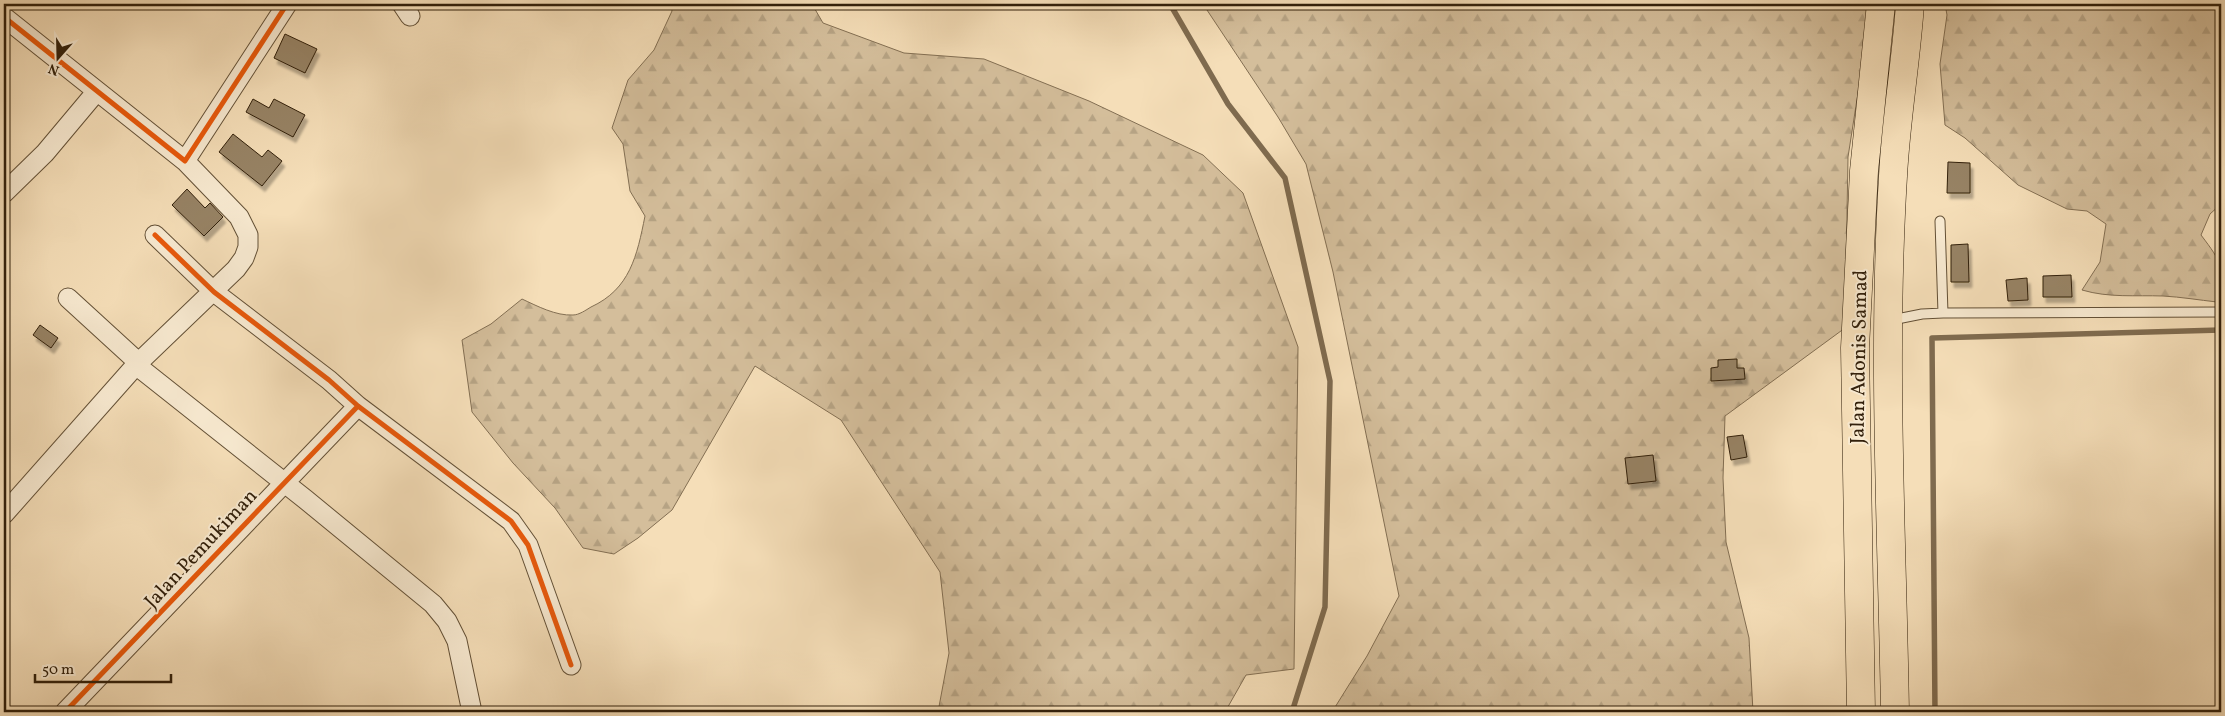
<svg xmlns="http://www.w3.org/2000/svg" width="2225" height="716" viewBox="0 0 2225 716" font-family="Vollkorn,serif">
	<defs>
		<pattern id="forest-firs" width="22" height="20" patternUnits="userSpaceOnUse" patternTransform="scale(1.25)"><rect width="22" height="20" fill="#d4be9b"/><path d="M5 1l3.5 6h-7zM16 11l3.5 6h-7z" fill="#b6a384"/></pattern>
		<filter id="shadow"><feDropShadow dx="3" dy="5.5" stdDeviation="1" flood-color="#0004"/></filter>
	</defs>
	<rect width="100%" height="100%" fill="#f5deb8"/>
	<filter id="stains"><feTurbulence type="fractalNoise" baseFrequency=".004" numOctaves="4"/><feColorMatrix values="0 0 0 0 .2 0 0 0 0 .09 0 0 0 0 .02 0 0 0 .5 -.17"/></filter>
	<radialGradient id="worn" r=".72"><stop offset=".6" stop-color="#630" stop-opacity="0"/><stop offset="1" stop-color="#630" stop-opacity=".3"/></radialGradient>
	<path fill="url(#forest-firs)" stroke="#836f53" d="M671,4H812L823,23L904,53L984,59L1089,101L1203,155L1243,193L1298,347L1294,669L1246,675L1225,712H938L949,653L940,572L841,420L755,366L672,510L638,538L614,554L583,548L555,508L513,463L472,412L462,340L491,324L522,299C537,306 556,316 573,315C579,315 586,310 591,307C630,289 637,256 645,216L630,191L623,144L612,128L628,80L654,50L672,11Z
		M1203,4H1866L1867,35L1848,157L1845,328L1725,416L1723,478L1726,542L1749,638L1753,712H1332L1367,656L1399,596L1333,272L1306,164L1278,117Z
		M1945,4H2221V204L2210,214L2201,235C2223,264 2221,263 2221,299L2217,302C2199,300 2181,297 2163,296C2135,295 2109,298 2082,290L2100,262L2106,224L2087,211L2067,209L2018,185L1965,138L1945,125L1940,64L1947,15Z"/>
	<g fill="none" stroke-linecap="round" stroke-linejoin="round">
		<path stroke="#7f6b4f" stroke-width="5.5" d="M1170,4L1228,104L1285,178L1330,381L1325,607L1292,712
			M1935,712L1932,338L2221,330"/>
	</g>
	<path fill="#978365" stroke="#32200b" filter="url(#shadow)" d="M285,34L317,49L305,73L274,58Z
		M253,99L269,108L274,99L305,115L293,137L246,112Z
		M233,134L262,157L268,150L282,161L262,186L219,152Z
		M1948,162L1970,163V193H1947Z
		M187,189L205,208L210,203L223,217L204,236L172,205Z
		M1968,244L1969,282H1951V245Z
		M2071,275L2072,297H2043V276Z
		M2027,278L2028,300L2008,301L2006,280Z
		M40,325L58,338L51,348L33,335Z
		M1737,359V368H1744L1745,379L1711,381V368L1718,367V360Z
		M1743,435L1747,457L1731,460L1727,437Z
		M1653,455L1656,481L1628,484L1625,458Z"/>
	<g fill="none" stroke-linecap="round" stroke-linejoin="round">
		<g stroke="#635036" stroke-width="11">
			<path id="lane" d="M1940,221L1943,313
				M1892,320L1922,314L1943,313L2221,312"/>
		</g>
		<g stroke="#635036" stroke-width="21">
			<path id="street" d="M402,4L410,16
				M4,17L185,161L287,4
				M4,193L45,153L97,91
				M155,235L214,292L329,380L358,406L511,521L528,545L571,665
				M68,298L139,363
				M136,365L305,499L433,604L447,621L457,641L472,712
				M4,514L136,365L236,269L244,258L248,247V235L239,217L185,161
				M65,712L358,406"/>
		</g>
		<g stroke="#32200b" stroke-width="29">
			<path id="highway" d="M1861,712L1855,348L1864,171L1881,4
				M1895,712C1892,534 1882,355 1893,176C1896,119 1906,62 1910,4"/>
		</g>
		<use href="#lane" stroke="#f8ead1" stroke-width="9"/>
		<use href="#street" stroke="#f8ead1" stroke-width="19"/>
		<use href="#highway" stroke="#f5deb8" stroke-width="28"/>
		<g stroke="#f8ead1" stroke-width="8">
			<path id="cycleway" d="M4,17L185,161L287,4
				M155,235L214,292L329,380L358,406L511,521L528,545L571,665
				M65,712L358,406"/>
		</g>
		<use href="#cycleway" stroke="#e8590c" stroke-width="5"/>
	</g>
	<g text-anchor="middle" stroke-width="4" stroke-linejoin="round" paint-order="stroke">
		<g font-size="20" fill="#32200b" stroke="#f8ead1">
			<text transform="translate(1858 357) rotate(-89)" y="7">Jalan Adonis Samad</text>
			<text transform="translate(200 548) rotate(-47)" y="7">Jalan Pemukiman</text>
		</g>
	</g>
	<rect width="2225" height="716" fill="none" stroke="#f5deb8" stroke-width="20"/>
	<rect x="5" y="5" width="2215" height="706" fill="none" stroke="#32200b" stroke-width="2.5"/>
	<rect x="10" y="10" width="2205" height="696" fill="none" stroke="#32200b"/>
	<g transform="translate(58 58) rotate(200)" stroke="#f8ead1" stroke-width="4" paint-order="stroke">
	<path d="M0-4L9 19L0 12L-9 19Z" fill="#32200b"/>
	<text y="-8" font-size="14" font-weight="bold" text-anchor="middle" fill="#32200b">N</text>
	</g>
	<path d="M35 674v8h136v-8" fill="none" stroke="#32200b" stroke-width="2.5"/>
	<text x="42" y="674" font-size="15" fill="#32200b" stroke="#f8ead1" stroke-width="4" paint-order="stroke">50 m</text>
	<rect width="100%" height="100%" filter="url(#stains)"/>
	<rect width="100%" height="100%" fill="url(#worn)"/>
</svg>
